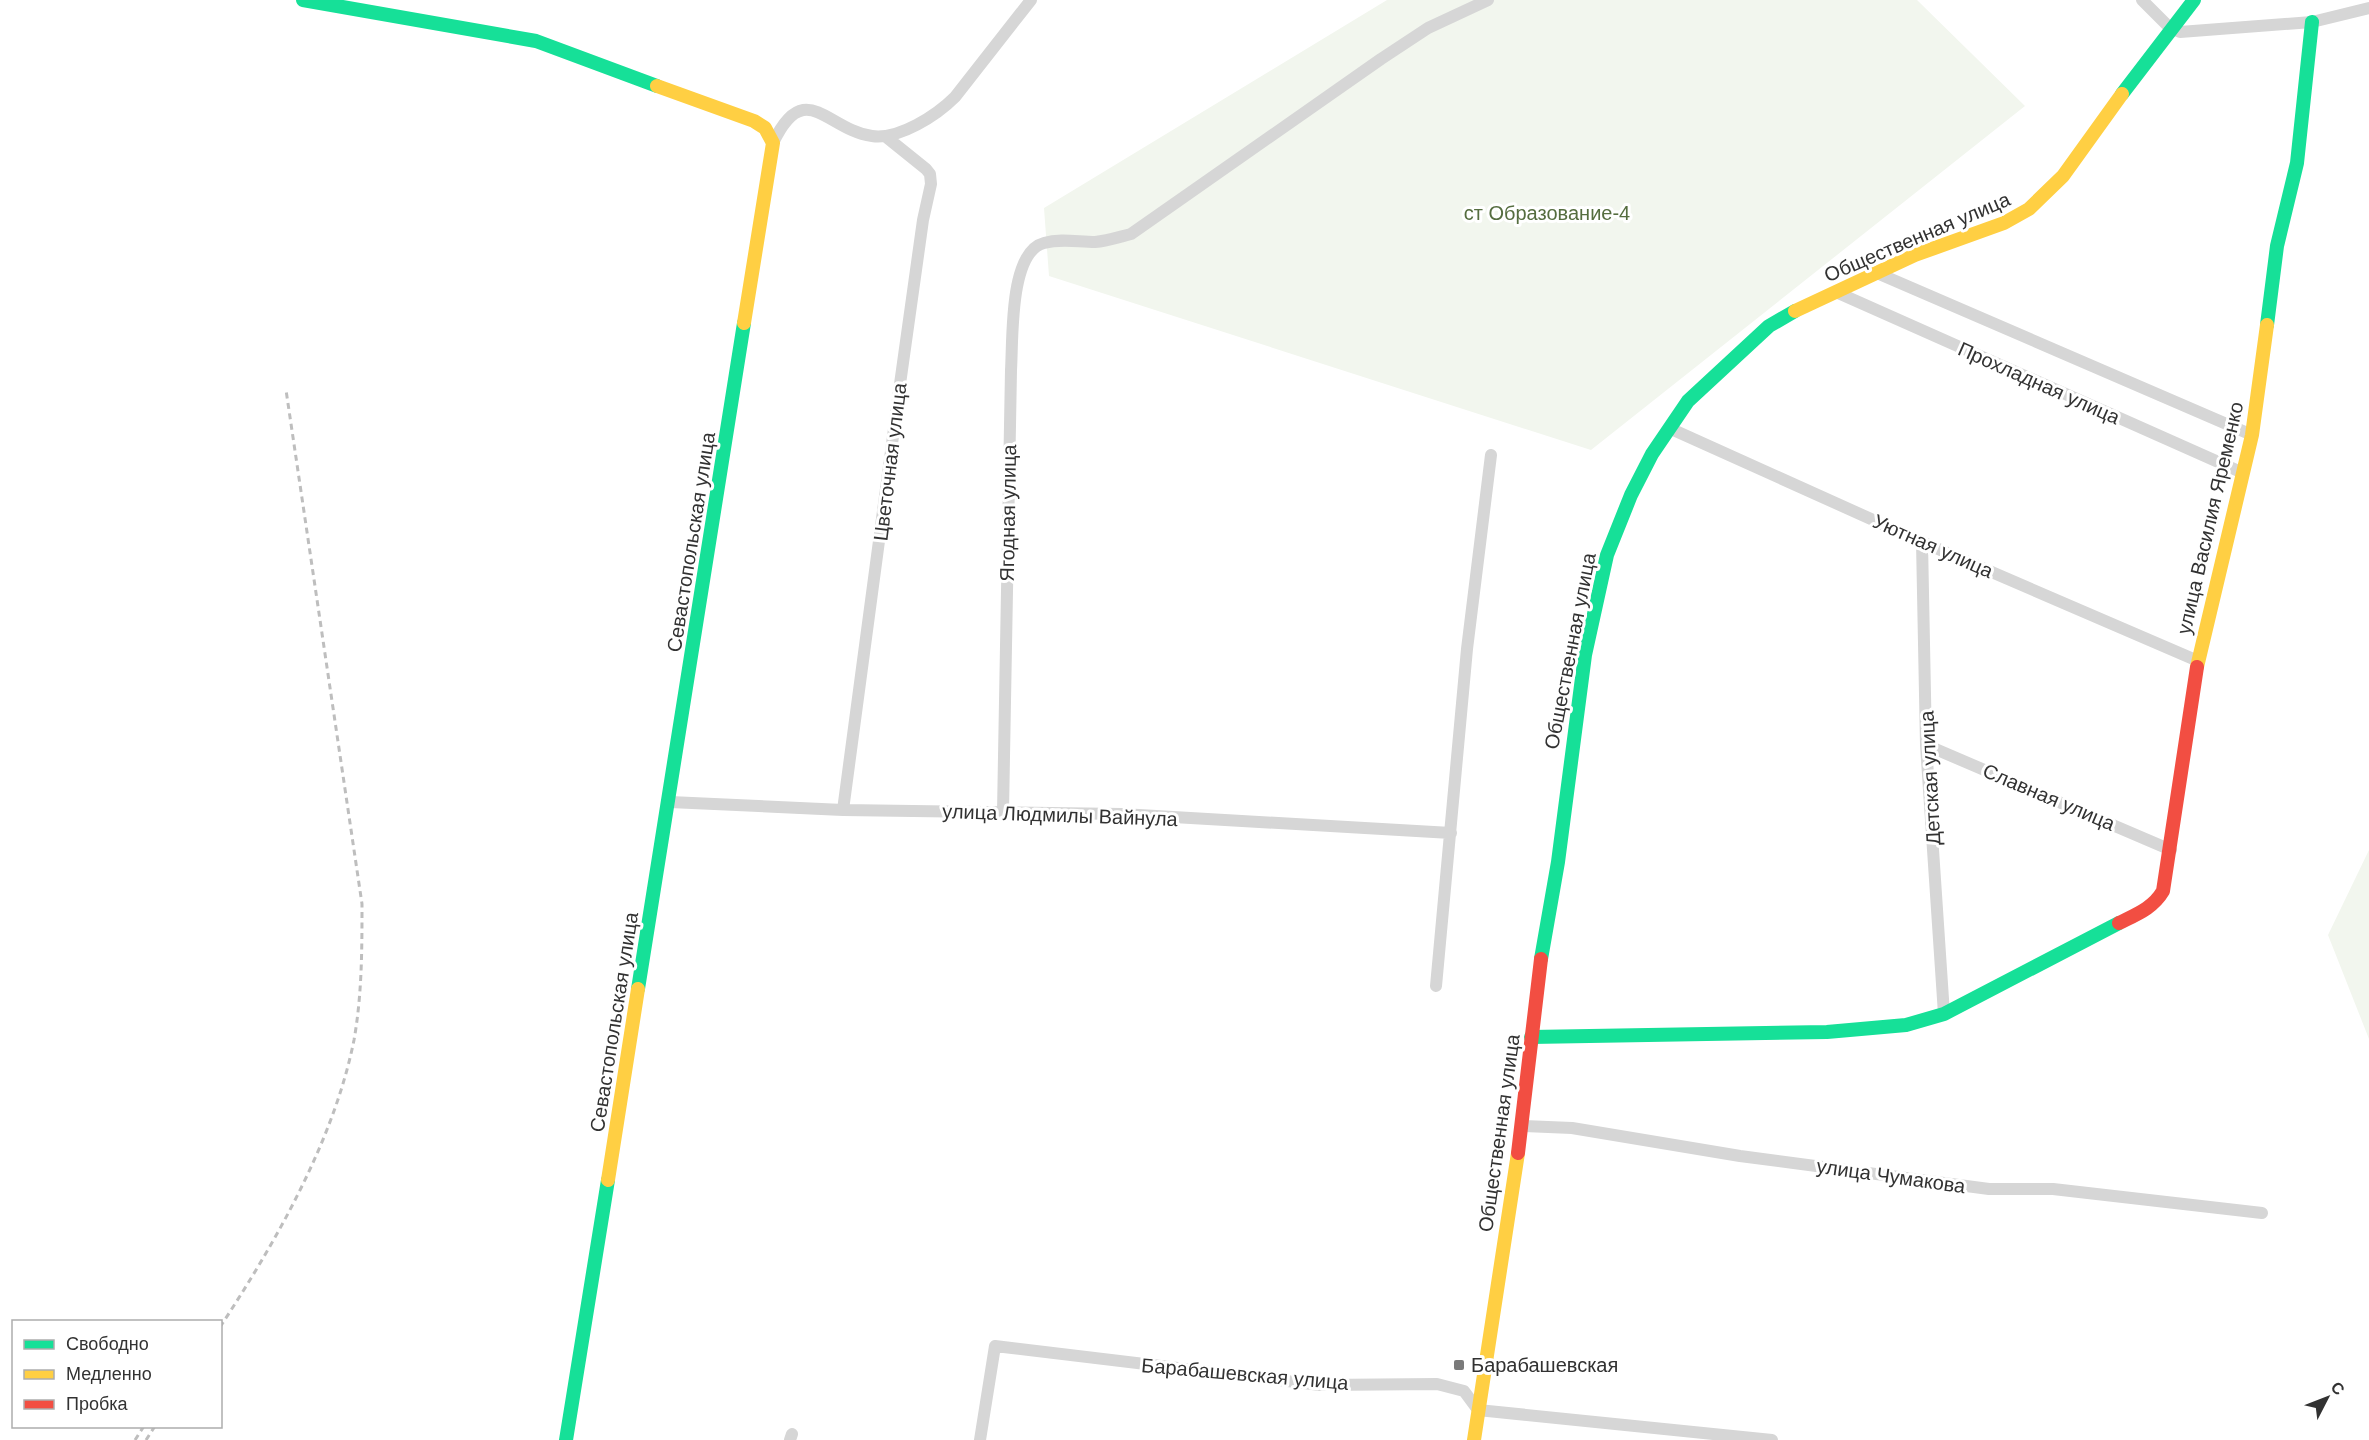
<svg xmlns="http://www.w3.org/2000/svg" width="2369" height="1440" viewBox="0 0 2369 1440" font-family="Helvetica,sans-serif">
	<rect width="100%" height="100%" fill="#fff"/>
	<path fill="#f2f6ee" d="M1387,0H1917L2025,106L1591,450L1049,276L1044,208Z
		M2369,850V1039L2328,935Z"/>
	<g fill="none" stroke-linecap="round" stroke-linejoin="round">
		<path stroke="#d6d6d6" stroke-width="12" d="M2142,0L2170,28L2180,32L2312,22L2369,8
			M773,143C805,76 827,130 872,136C899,140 937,115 955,97L1031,0
			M1877,273L2252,435
			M1836,292L2243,473
			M1669,428L1922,542L2198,661
			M1922,542L1926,745L1944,1014
			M1926,745L2171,850
			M670,802L843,810L1122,814L1451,833
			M843,810L900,384L923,220L931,184L930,174L926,169L885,136
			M1003,812L1011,370C1013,339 1009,252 1044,243C1061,238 1078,242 1095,242C1107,241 1119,237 1131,234L1381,59L1428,28L1488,0
			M1436,986L1467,649L1491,455
			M1522,1126L1572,1128L1740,1156L1989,1189H2053L2262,1213
			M790,1440L792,1434
			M980,1440L995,1346L1320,1385L1437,1384L1464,1391L1478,1410L1772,1440"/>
		<path stroke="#16e098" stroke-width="14" d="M303,0L536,41L657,86
			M2122,94L2194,0
			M2267,325L2277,246L2297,163L2312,22
			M1541,959L1558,862L1585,655L1607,555L1631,495L1652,454L1688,401L1769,326L1795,311
			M638,989L744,323
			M1531,1037L1827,1032L1906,1025L1944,1014L2119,923
			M566,1440L608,1180"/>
		<path stroke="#ffcf43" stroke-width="14" d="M657,86L754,121L765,128L773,143L744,323
			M1795,311L1915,255L2004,223L2029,209L2063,176L2122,94
			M2197,667L2252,435L2267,325
			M608,1180L638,989
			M1474,1440L1518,1153"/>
		<path stroke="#f24e42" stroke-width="14" d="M2119,923C2137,914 2153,908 2163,891L2197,667
			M1518,1153L1541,959"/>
		<path stroke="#bebebe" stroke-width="3" stroke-dasharray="6 4.5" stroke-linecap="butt" d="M220,1327C276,1242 334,1140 354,1040C362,995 362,949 362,904L286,390
			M135,1440L144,1426
			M146,1440L155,1426"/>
	</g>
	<rect fill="#7a7a7a" stroke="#fff" stroke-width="2" x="1453" y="1359" width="12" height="12" rx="3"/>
	<g text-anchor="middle" stroke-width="6" stroke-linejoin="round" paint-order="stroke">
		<g font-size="20" fill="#556d3f" stroke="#fff">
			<text x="1547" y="220">ст Образование-4</text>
		</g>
		<g font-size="20" fill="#323232" stroke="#fff">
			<text transform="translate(1917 237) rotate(-23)" y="7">Общественная улица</text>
			<text transform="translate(2039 383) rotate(24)" y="7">Прохладная улица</text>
			<text transform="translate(890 462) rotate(-83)" y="7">Цветочная улица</text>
			<text transform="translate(1008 513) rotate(-89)" y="7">Ягодная улица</text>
			<text transform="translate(2210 518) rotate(-77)" y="7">улица Василия Яременко</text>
			<text transform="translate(691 542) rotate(-81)" y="7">Севастопольская улица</text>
			<text transform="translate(1933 546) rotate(24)" y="7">Уютная улица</text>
			<text transform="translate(1570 651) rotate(-79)" y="7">Общественная улица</text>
			<text transform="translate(1930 778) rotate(-93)" y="7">Детская улица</text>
			<text transform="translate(2049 797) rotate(23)" y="7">Славная улица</text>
			<text transform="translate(1060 815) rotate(2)" y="7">улица Людмилы Вайнула</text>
			<text transform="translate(614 1022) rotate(-81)" y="7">Севастопольская улица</text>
			<text transform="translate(1499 1133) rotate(-82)" y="7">Общественная улица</text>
			<text transform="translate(1891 1176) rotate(8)" y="7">улица Чумакова</text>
			<text transform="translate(1245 1374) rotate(5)" y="7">Барабашевская улица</text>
		</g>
		<g font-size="20" fill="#323232" stroke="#fff" text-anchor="start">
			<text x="1471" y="1372">Барабашевская</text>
		</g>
	</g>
	<rect x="12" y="1320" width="210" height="108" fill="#ffffff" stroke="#adadad" stroke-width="1.5"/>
	<rect x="24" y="1340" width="30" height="9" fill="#16e098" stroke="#adadad" stroke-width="1.5"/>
	<text x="66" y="1350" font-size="18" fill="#323232">Свободно</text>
	<rect x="24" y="1370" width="30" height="9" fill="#ffcf43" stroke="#adadad" stroke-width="1.5"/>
	<text x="66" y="1380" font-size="18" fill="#323232">Медленно</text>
	<rect x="24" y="1400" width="30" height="9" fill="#f24e42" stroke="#adadad" stroke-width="1.5"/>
	<text x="66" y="1410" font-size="18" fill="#323232">Пробка</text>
	<g transform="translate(2327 1398) rotate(48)" stroke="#ffffff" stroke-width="4.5" paint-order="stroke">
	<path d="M0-4.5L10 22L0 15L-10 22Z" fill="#323232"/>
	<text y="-9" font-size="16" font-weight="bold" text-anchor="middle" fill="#323232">С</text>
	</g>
</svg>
